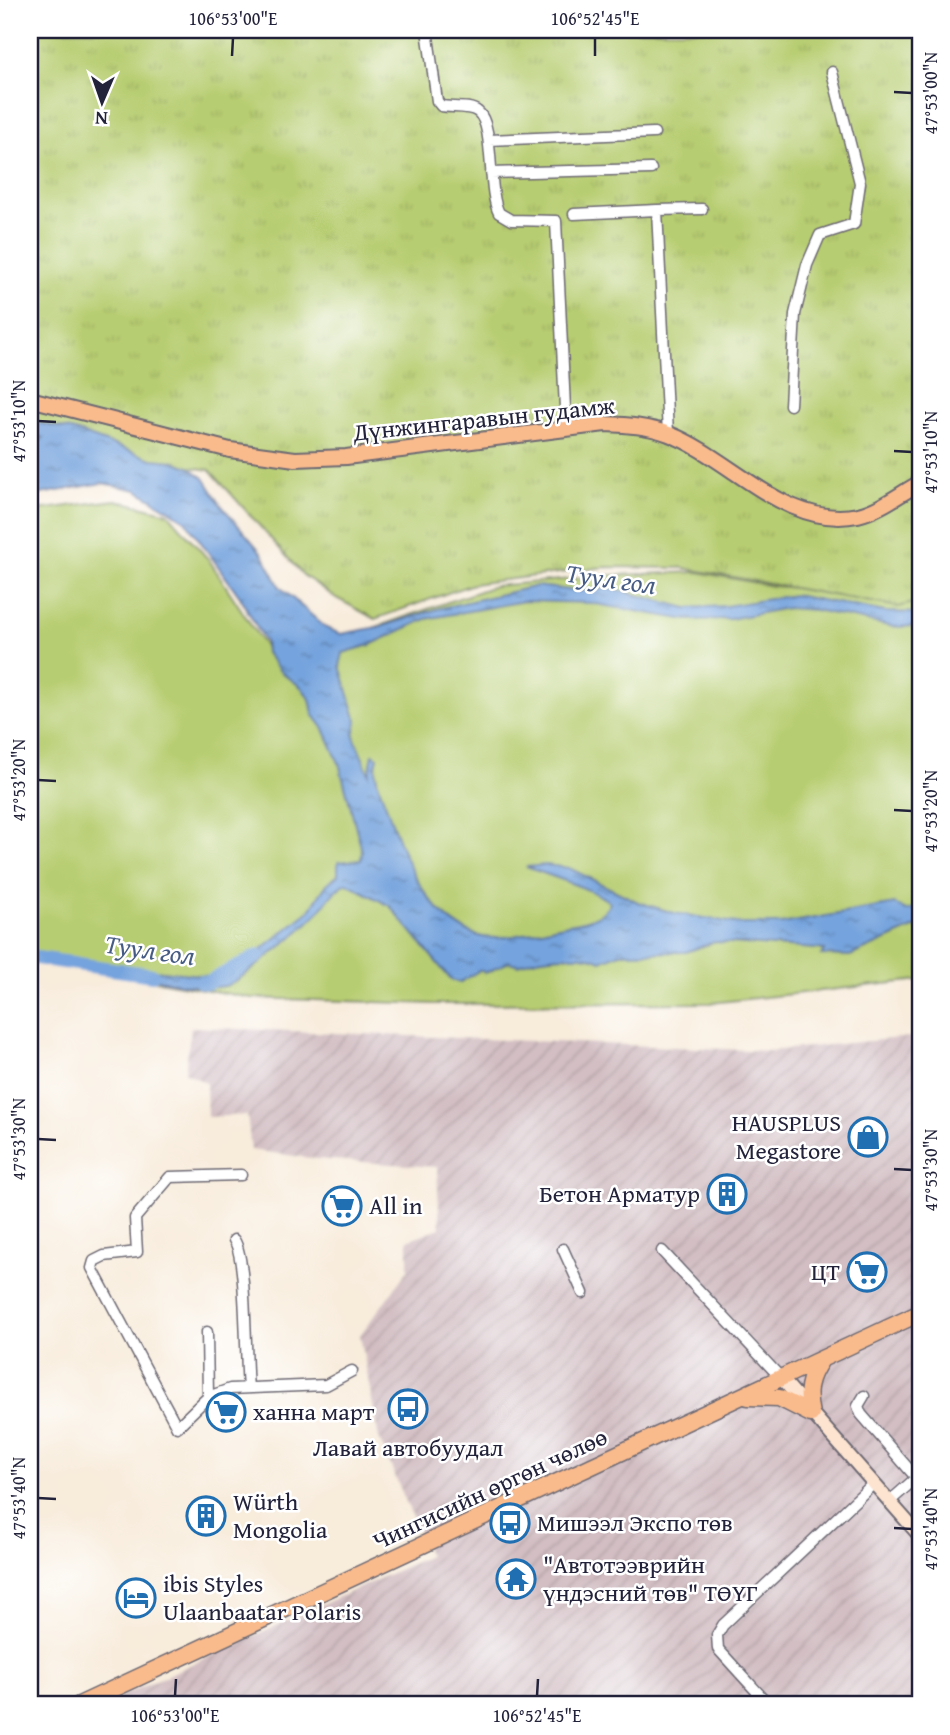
<svg xmlns="http://www.w3.org/2000/svg" width="950" height="1735" viewBox="0 0 950 1735" font-family="'Gentium Book Plus',serif">
	<defs>
		<pattern id="industrial-furrows" width="10" height="10" patternUnits="userSpaceOnUse" patternTransform="scale(1.75)"><rect width="10" height="10" fill="#d2bec3"/><path d="M-1 1l2-2M0 10L10 0M9 11l2-2" fill="none" stroke="#b4a3a8"/></pattern>
		<pattern id="park-tufts" width="24" height="20" patternUnits="userSpaceOnUse" patternTransform="scale(1.75)"><rect width="24" height="20" fill="#b7cd71"/><path d="M3 7l-1-3M5 7V3M7 7l1-3M15 17l-1-3M17 17v-4M19 17l1-3" fill="none" stroke="#9db063"/></pattern>
		<pattern id="water-ripples" width="26" height="14" patternUnits="userSpaceOnUse" patternTransform="scale(1.75)"><rect width="26" height="14" fill="#74a3dd"/><path d="M2 4q2-2 4 0t4 0M15 11q2-2 4 0t4 0" fill="none" stroke="#5f84b4"/></pattern>
	</defs>
	<rect width="100%" height="100%" fill="#fff"/>
	<filter id="ink" filterUnits="userSpaceOnUse"><feTurbulence type="fractalNoise" baseFrequency=".0143" numOctaves="2"/><feDisplacementMap in="SourceGraphic" scale="14" xChannelSelector="R" yChannelSelector="G"/><feConvolveMatrix kernelMatrix="1 2 1 2 8 2 1 2 1" color-interpolation-filters="sRGB"/></filter>
	<filter id="wash" filterUnits="userSpaceOnUse"><feTurbulence type="fractalNoise" baseFrequency=".00686" numOctaves="4" result="noise"/><feDisplacementMap in="SourceGraphic" scale="28" xChannelSelector="R" yChannelSelector="G"/><feGaussianBlur stdDeviation="1.57" result="paint"/><feColorMatrix in="noise" values="0 0 0 0 0 0 0 0 0 0 0 0 0 0 0 0 0 1.4 0 .05"/><feComposite in="paint" operator="in"/></filter>
	<g filter="url(#wash)">
		<rect width="100%" height="100%" fill="#f8ecdb"/>
		<path fill="url(#industrial-furrows)" d="M191,1027L770,1051L920,1036V1705H102L429,1556L379,1438L360,1335L408,1270V1240L440,1228L437,1167L317,1159L251,1150L247,1115L207,1117L206,1083L185,1072Z"/>
		<path fill="#b7cd71" stroke="#6c7856" stroke-width="2" d="M116,500L168,513L209,560L275,662L494,586L615,575L698,572L772,586L863,593L920,571V980L711,1003L434,1004L252,998L30,958V511Z"/>
		<path fill="url(#park-tufts)" stroke="#6c7856" stroke-width="2" d="M30,30H920V601L898,607L683,568L606,567L473,584L375,619L336,598L303,575L210,470L30,444Z"/>
		<path fill="url(#water-ripples)" stroke="#4b628c" stroke-width="2" d="M30,421L75,431L152,459L173,461L189,467L204,478L221,505L262,553L280,587L326,628L341,634L383,626L437,609L537,586L578,591L611,588L687,608L726,606L794,595L885,612L920,613V626L894,627L815,610L787,608L730,619L687,620L590,603L524,601L426,619L370,645L343,653L340,666L357,721L354,736L369,774L373,754L378,757C372,775 381,791 387,808C403,855 424,915 476,935C498,944 540,929 564,925C579,922 604,919 610,903C597,890 547,875 526,867L546,865L569,868L638,902L674,913L741,924H781L895,904L906,911L920,907V925L850,956L821,955L825,950L816,949L715,942L686,952L620,953L601,961C584,952 536,956 519,965L509,962L485,973L480,970L459,983L451,980L390,906L347,883C333,889 325,906 314,917C301,930 238,984 225,986C197,991 162,979 134,975L136,968L226,978L309,911L327,884L338,875V862L361,860L362,851L339,763L324,729L313,714L310,699L301,687L281,672L266,653L265,642L240,597L185,520L137,490L102,483L30,496V448L43,438L30,433Z"/>
		<g fill="none" stroke-linecap="round" stroke-linejoin="round">
			<path stroke="#74a3dd" stroke-width="14" d="M30,957L153,975
				M201,982L207,983L258,956"/>
		</g>
	</g>
	<g filter="url(#ink)">
		<g fill="none" stroke-linecap="round" stroke-linejoin="round">
			<g stroke="#6d6973" stroke-width="13">
				<path id="minor" d="M427,30L437,101L441,106C452,108 470,105 478,112C495,125 487,191 499,213L511,220L556,221L566,429
					M489,140L654,133
					M491,173L651,169
					M657,210L702,209
					M574,214L657,210L668,434
					M790,405L795,314L807,265L820,235L854,224L860,183L832,72
					M234,1240C247,1258 245,1358 248,1388
					M563,1249L583,1293
					M662,1251L781,1378
					M207,1332L208,1397L230,1389L326,1385L352,1371
					M864,1396L858,1406L861,1414L920,1482
					M208,1397L177,1427L92,1268L94,1261L104,1256L137,1252L135,1218L170,1177L241,1175
					M889,1502L916,1478
					M769,1705L718,1649L717,1635L723,1625L873,1484"/>
			</g>
			<g stroke="#6d6973" stroke-width="16">
				<path id="secondary" d="M781,1378L920,1536"/>
			</g>
			<g stroke="#6d6973" stroke-width="18">
				<path id="primary" d="M30,399L230,450L295,459L346,457L605,424C627,425 648,426 669,434C730,457 787,530 858,515C880,510 901,493 920,483"/>
			</g>
			<g stroke="#6d6973" stroke-width="19">
				<path id="trunk" d="M748,1397L779,1398L811,1414
					M811,1414C806,1392 808,1379 821,1360
					M79,1705L920,1313"/>
			</g>
			<use href="#minor" stroke="#fff" stroke-width="10"/>
			<use href="#secondary" stroke="#fde4d1" stroke-width="12"/>
			<use href="#primary" stroke="#fabb8c" stroke-width="14"/>
			<use href="#trunk" stroke="#fabb8c" stroke-width="16"/>
		</g>
	</g>
	<path fill="none" stroke="#22223b" stroke-width="2.5" d="M232,56L233,38M595,56V38M894,92L912,93M38,421L56,422M894,451L912,452M38,780L56,781M894,810L912,811M38,1139L56,1140M894,1169L912,1170M38,1498L56,1499M894,1528L912,1529M175,1696L176,1679M537,1696L538,1679"/>
	<defs>
		<g id="shop-ring" transform="scale(2.0125)"><circle r="9.5" fill="#fff" stroke="#1f6fb2" stroke-width="1.5"/><path d="M-5-2.5h2.3a2.7 3.5 0 0 1 5.4 0H5L5.5 6h-11ZM-1.5-2.5h3a1.5 2.3 0 0 0-3 0Z" fill="#1f6fb2"/></g>
		<g id="building-ring" transform="scale(2.0125)"><circle r="9.5" fill="#fff" stroke="#1f6fb2" stroke-width="1.5"/><path d="M-4-6H4V6H1V3H-1V6H-4ZM-2.5-4.3h1.7v1.8h-1.7ZM.8-4.3h1.7v1.8H.8ZM-2.5-1h1.7V.8h-1.7ZM.8-1h1.7V.8H.8Z" fill="#1f6fb2"/></g>
		<g id="supermarket-ring" transform="scale(2.0125)"><circle r="9.5" fill="#fff" stroke="#1f6fb2" stroke-width="1.5"/><path d="M-6-5.5h2.5l.6 2H6L4.5 2H-2.5L-4.4-4H-6ZM-1.5 3.2a1.3 1.3 0 1 0 .1 0ZM3 3.2a1.3 1.3 0 1 0 .1 0Z" fill="#1f6fb2"/></g>
		<g id="bus-ring" transform="scale(2.0125)"><circle r="9.5" fill="#fff" stroke="#1f6fb2" stroke-width="1.5"/><path d="M-5-6H5V4H4V6H2V4H-2V6H-4V4H-5ZM-3.5-4V0h7V-4ZM-3.5 1.2v1.5H-2V1.2ZM2 1.2v1.5H3.5V1.2Z" fill="#1f6fb2"/></g>
		<g id="temple-ring" transform="scale(2.0125)"><circle r="9.5" fill="#fff" stroke="#1f6fb2" stroke-width="1.5"/><path d="M0-6L5-2H3V0L6.5 2.5H4V6H1.5V3h-3V6H-4V2.5H-6.5L-3 0V-2H-5Z" fill="#1f6fb2"/></g>
		<g id="hotel-ring" transform="scale(2.0125)"><circle r="9.5" fill="#fff" stroke="#1f6fb2" stroke-width="1.5"/><path d="M-6-4.5h1.5V1H6V5H4.5V3h-9V5H-6ZM-4 0a1.8 1.8 0 1 1 3.6 0ZM.5 0V-2.5h3Q6-2.5 6 0Z" fill="#1f6fb2"/></g>
	</defs>
	<g fill-rule="evenodd">
		<use href="#shop-ring" x="868" y="1137"/>
		<use href="#building-ring" x="727" y="1194"/>
		<use href="#supermarket-ring" x="342" y="1206"/>
		<use href="#supermarket-ring" x="867" y="1272"/>
		<use href="#bus-ring" x="408" y="1409"/>
		<use href="#supermarket-ring" x="226" y="1412"/>
		<use href="#building-ring" x="206" y="1516"/>
		<use href="#bus-ring" x="510" y="1523"/>
		<use href="#temple-ring" x="516" y="1579"/>
		<use href="#hotel-ring" x="136" y="1598"/>
	</g>
	<g text-anchor="middle" stroke-width="5" stroke-linejoin="round" paint-order="stroke">
		<g font-size="24" fill="#22223b" stroke="#fff">
			<text transform="translate(484 419) rotate(-6)" y="8">Дүнжингаравын гудамж</text>
			<text transform="translate(490 1489) rotate(-25)" y="8">Чингисийн өргөн чөлөө</text>
		</g>
		<g font-size="24" fill="#22223b" stroke="#fff" text-anchor="start">
			<text x="841" y="1131" text-anchor="end">HAUSPLUS<tspan x="841" dy="28">Megastore</tspan></text>
			<text x="700" y="1202" text-anchor="end">Бетон Арматур</text>
			<text x="369" y="1214">All in</text>
			<text x="840" y="1280" text-anchor="end">ЦТ</text>
			<text x="253" y="1420">ханна март</text>
			<text x="408" y="1456" text-anchor="middle">Лавай автобуудал</text>
			<text x="233" y="1510">Würth<tspan x="233" dy="28">Mongolia</tspan></text>
			<text x="537" y="1531">Мишээл Экспо төв</text>
			<text x="543" y="1573">"Автотээврийн<tspan x="543" dy="28">үндэсний төв" ТӨҮГ</tspan></text>
			<text x="163" y="1592">ibis Styles<tspan x="163" dy="28">Ulaanbaatar Polaris</tspan></text>
		</g>
		<g font-size="26" font-style="italic" fill="#475c84" stroke="#fff">
			<text transform="translate(611 579) rotate(8)" y="9">Туул гол</text>
			<text transform="translate(150 950) rotate(8)" y="9">Туул гол</text>
		</g>
	</g>
	<rect width="950" height="1735" fill="none" stroke="#fff" stroke-width="77"/>
	<g transform="translate(102 102) rotate(182)" stroke="#ffffff" stroke-width="5" paint-order="stroke">
	<path d="M0-5L12 26L0 18L-12 26Z" fill="#22223b"/>
	<text y="-10" font-size="19" font-weight="bold" text-anchor="middle" fill="#22223b">N</text>
	</g>
	<rect x="38" y="38" width="874" height="1658" fill="none" stroke="#22223b" stroke-width="2.5"/>
	<g font-size="18" text-anchor="middle" fill="#22223b">
		<text x="233" y="25">106°53'00"E</text>
		<text x="595" y="25">106°52'45"E</text>
		<text transform="translate(931 93) rotate(-90)" y="6">47°53'00"N</text>
		<text transform="translate(19 421) rotate(-90)" y="6">47°53'10"N</text>
		<text transform="translate(931 452) rotate(-90)" y="6">47°53'10"N</text>
		<text transform="translate(19 780) rotate(-90)" y="6">47°53'20"N</text>
		<text transform="translate(931 811) rotate(-90)" y="6">47°53'20"N</text>
		<text transform="translate(19 1139) rotate(-90)" y="6">47°53'30"N</text>
		<text transform="translate(931 1170) rotate(-90)" y="6">47°53'30"N</text>
		<text transform="translate(19 1498) rotate(-90)" y="6">47°53'40"N</text>
		<text transform="translate(931 1529) rotate(-90)" y="6">47°53'40"N</text>
		<text x="175" y="1722">106°53'00"E</text>
		<text x="537" y="1722">106°52'45"E</text>
	</g>
</svg>
